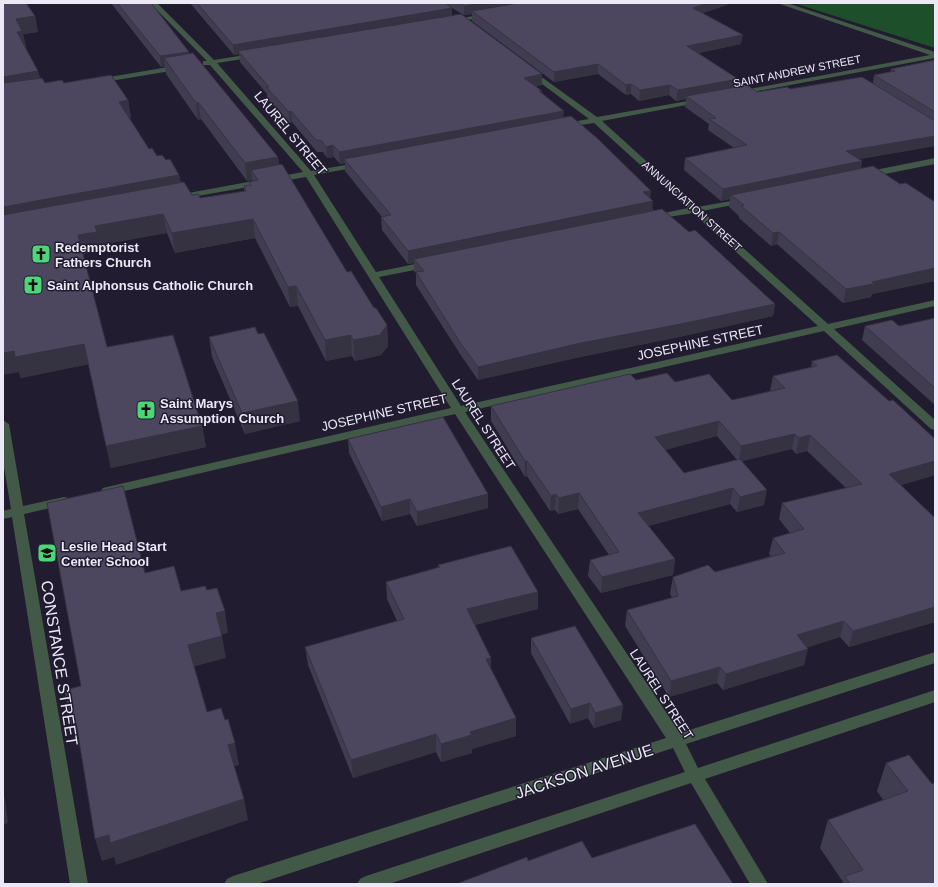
<svg xmlns="http://www.w3.org/2000/svg" width="938" height="887" viewBox="0 0 938 887" font-family="Helvetica,sans-serif">
	<rect width="100%" height="100%" fill="#211c30"/>
	<path fill="#1d4f2b" d="M794,3H935V48Z"/>
	<g fill="none" stroke-linecap="round" stroke-linejoin="round">
		<path fill="#435947" fill-rule="evenodd" d="M150,3H157L214,60L258,53L259,55L255,57L217,63L311,171L363,162V166L314,175L376,272L430,261L435,264L430,267L379,277L461,406L818,326L693,213L650,220V216L688,208L594,123L560,128V124L589,119L526,72V68H529L597,117L705,98L706,100L702,102L602,121L697,207L748,198V202L702,211L828,324L935,300V306L834,329L935,420V430L931,429L824,331L465,412L680,733L935,652V663L686,744L698,768L935,690V702L705,779L768,884H750L691,783L389,884H357L360,879L366,876L685,772L673,748L257,884H224L227,879L233,876L666,738L455,414L107,495L103,494L101,491L103,488L107,487L451,408L306,177L180,199V195L183,194L303,172L210,65H203V61H207Z
			M777,3H787L935,52V58L736,95L735,93L739,91L930,55Z
			M488,13L490,14V16L451,23L448,21Z
			M180,65H183V69L98,83L94,81L98,79Z
			M935,158V164L865,178L861,175L865,172Z
			M3,420L9,424L23,506L64,497L68,498L70,501L68,504L24,514L88,884H70L12,517L3,519V511L11,509L3,461Z"/>
	</g>
	<path fill="#413d51" fill-rule="evenodd" d="M3,3L35,16L38,32L23,34L26,47H25L38,71L40,78L45,83H64L128,100L131,118H129L149,149L157,156L166,160L179,175L181,183L192,195L200,198L244,191V186L250,185L249,182L252,181V180L247,181L201,119L198,120L166,74L165,67H161L111,3H151L189,52V54L278,157L279,165L347,272L387,325L388,346L381,355L355,361L352,356L326,361L298,306L290,307L255,238L175,253L167,233L100,245L101,251L83,254L107,347L202,426L206,447L111,468L89,364L21,378L19,372L4,302Z
		M190,3H732L703,13L741,44L698,53L738,79L737,87L757,92L790,89L873,83L874,75L890,72L891,69L935,60V146L859,159L862,161L861,169L900,184L935,202V281L872,294L871,297L843,303L777,244L771,246L739,218V216L729,207L730,199L721,201L684,170L685,158L734,148L708,130L709,124L685,107L686,99L676,101L669,95L639,101L631,94L626,95L598,74L554,82L472,21V14L464,15L452,8V15L542,85L536,86L563,118L650,198L653,211L689,232L775,304L773,316L679,337L580,357L478,380L462,357L416,285V273L414,271V263L408,264L382,230L381,217H382L345,171V163L340,164L334,157L327,158L323,152H317L292,122L290,123L267,98V94L240,62L239,54L234,55Z
		M935,318V405L862,340L865,326H899Z
		M209,337L300,421L245,434L212,357Z
		M812,361L935,475L901,485L934,517H935V622L849,647L840,637L807,647L804,665L723,690L717,683L669,697L625,626L627,610L672,598L670,593L673,577L715,572L771,556L769,554L773,538L790,533L779,519L782,503L846,488L807,451L796,454L792,449L742,461L764,505L737,512L730,504L648,526L675,559L673,575L601,593L588,576L590,560L609,555L578,509L558,514L555,510L550,511L527,476L525,477L491,421V406L636,380L675,382L732,400L770,391L773,376L811,367ZM717,436L737,460L684,473L665,450Z
		M348,439L488,508L417,526L410,514L382,521L349,453Z
		M438,565L538,609L475,625L491,669L516,718V736L472,749V753L441,762L436,752L353,778L308,665L305,647L397,621L387,599L386,582L438,568Z
		M531,638L623,705L621,720L594,728L588,718L570,724L531,653Z
		M909,755L935,884H842L843,882L820,848L828,820L883,800L877,791L886,763Z"/>
	<path fill="#353242" d="M482,3H537L472,11V14L464,15V6Z
		M707,3H732L692,17L693,8Z
		M452,8V17L238,51L239,54L234,55L233,45Z
		M35,16L38,32L23,34L26,47L20,48L17,32L16,19Z
		M743,35L741,44L686,56L687,46Z
		M189,52L190,62L164,58L165,67H161L160,56Z
		M598,64V74L554,82V72Z
		M38,71L42,88L3,94V77Z
		M542,74V85L524,89V78Z
		M738,79L737,89L686,96V99L676,101L678,90Z
		M631,84V94L626,95V85Z
		M670,85L669,95L639,101L640,90Z
		M128,100L131,118L122,119L119,102Z
		M198,102L201,119L198,120L196,103Z
		M291,111L292,122L290,123L289,112Z
		M564,111L563,122L344,159L345,163L340,164L339,152Z
		M935,136V146L844,162L846,151Z
		M333,145L334,157L327,158L326,147Z
		M278,157L280,175L251,170L252,180L247,181L245,163Z
		M862,161L860,172L731,195L730,199L721,201L723,189Z
		M179,175L182,193L3,226V207Z
		M651,191L650,202L653,201L652,214L414,259V263L408,264V251Z
		M163,214L167,233L100,245L101,251L82,254L78,235L95,226Z
		M253,219L255,238L175,253L172,233Z
		M779,232L777,244L771,246L773,233Z
		M935,268V281L872,294L871,297L843,303L846,289L872,282Z
		M296,286L298,306L290,307L288,287Z
		M775,304L773,316L679,337L580,357L478,380V367L581,343Z
		M387,325L388,346L381,355L355,361L353,340Z
		M351,335L352,356L326,361L325,340Z
		M84,344L89,364L21,378L19,372L3,375V353L14,351Z
		M298,401L300,421L245,434L242,413Z
		M719,421L717,436L653,453L655,437Z
		M202,426L206,447L111,468L106,446Z
		M795,434L792,449L739,462L741,446Z
		M810,435L807,451L796,454L799,438Z
		M525,461H527V476L525,477Z
		M935,461V475L885,490L889,474Z
		M733,488L730,504L636,529L638,513Z
		M767,490L764,505L737,512L740,497Z
		M579,493L578,509L558,514L559,498Z
		M488,494V508L417,526V512Z
		M556,494L555,510L550,511L551,496Z
		M410,499V514L382,521L381,507Z
		M675,559L673,575L601,593L602,577Z
		M538,592V609L467,627V609Z
		M935,607V622L849,647L853,631Z
		M225,611L228,633L220,635L216,613Z
		M844,621L840,637L794,652L797,635Z
		M222,636L226,658L192,667L188,645Z
		M808,649L804,665L723,690L726,674Z
		M491,658V676L486,659Z
		M720,667L717,683L669,697L671,681Z
		M590,703L588,718L570,724L571,709Z
		M623,705L621,720L594,728L595,713Z
		M516,718V736L472,749V753L441,762V744L470,732Z
		M76,722L83,744L78,746L71,724Z
		M436,734V752L353,778L351,760Z
		M235,743L239,765L232,767L228,745Z
		M3,792L5,799L8,823L3,825Z
		M244,799L248,820L116,865L114,857L102,861L95,839Z"/>
	<path fill="#4c475e" stroke="#353242" d="M3,3H26L35,16L16,19L22,31L17,32L38,71L3,77Z
		M117,3H151L189,52L160,56Z
		M197,3H445L452,8L233,45Z
		M459,3H482L464,6Z
		M518,3H707L693,8L743,35L687,46L738,79L678,90L670,85L640,90L631,84L626,85L598,64L554,72L472,11Z
		M461,14L542,74L524,78L542,91H539L564,111L339,152L333,145L326,147L322,141L316,140L291,111L289,112L266,87H269L238,51Z
		M193,53L278,157L245,163L198,102L196,103L164,58Z
		M935,60V112L874,75L895,71L891,69Z
		M111,75L128,100L119,102L149,149L152,148L157,156L162,155L166,160L170,159L179,175L3,207V83L42,78L45,83L62,80L64,83Z
		M862,77L935,121V136L846,151L862,161L723,189L685,158L747,145L709,119L716,118L686,96L747,85L757,92L787,87L790,89Z
		M571,116L597,138L651,191L643,192L653,201L408,251L381,217L391,215L344,159Z
		M282,164L347,272L351,271L374,308H376L387,325L380,335L353,340L351,335L325,340L296,286L288,287L253,219L172,233L163,214L95,226L97,232L78,235L107,347L173,335L202,426L106,446L84,344L15,357L14,351L3,353V302H4L3,300V215L184,182L192,195L198,194L200,198L246,191L244,186L251,185L249,182L258,180L251,170Z
		M873,166L900,184L906,183L935,202V268L872,282L874,284L846,289L779,232L773,233L741,206L744,205L731,195Z
		M662,209L689,232L695,230L775,304L681,324L581,343L478,367L461,344L416,272L424,271L414,259Z
		M935,318V388L865,326L892,320L899,326Z
		M255,327L258,334L264,333L298,401L242,413L209,337Z
		M837,355L889,401L893,400L935,439V461L889,474L934,517H935V607L853,631L844,621L797,635L808,649L726,674L720,667L671,681L627,610L678,596L673,577L708,565L715,572L785,553L773,538L804,529L782,503L862,484L810,435L799,438L795,434L741,446L719,421L655,437L684,473L740,459L767,490L740,497L733,488L638,513L675,559L602,577L590,560L619,552L579,493L559,498L556,494L551,496L527,461H525L491,406L630,374L636,380L667,373L675,382L709,374L732,400L785,388L773,376L817,366L812,361Z
		M443,417L488,494L417,512L410,499L381,507L348,439Z
		M123,486L145,573L174,566L181,591L205,586L207,590L217,588L225,611L216,613L222,636L188,645L207,712L221,708L225,720L228,719L235,743L228,745L244,799L110,843L109,835L95,839L76,722L71,724L65,690L81,686L47,503Z
		M511,546L538,592L467,609L491,658L486,659L516,718L470,732L472,735L441,744L436,734L351,760L305,647L404,619L386,582L440,567L438,565Z
		M575,626L623,705L595,713L590,703L571,709L531,638Z
		M909,755L932,784L935,783V884H850L845,876L863,870L828,820L908,791L886,763Z
		M695,824L733,884H456L527,857L528,861L582,841L592,858Z"/>
	<defs>
		<g id="church-square" transform="scale(1)"><rect x="-9" y="-9" width="18" height="18" rx="4" fill="#4cd677" stroke="#211c30"/><path d="M-1.2-6h2.4v3.5h3.3v2.4h-3.3V6h-2.4V-.1h-3.3v-2.4h3.3Z" fill="#111"/></g>
		<g id="school-square" transform="scale(1)"><rect x="-9" y="-9" width="18" height="18" rx="4" fill="#4cd677" stroke="#211c30"/><path d="M0-5L7-2L0 1L-7-2ZM-4 1L0 2.5L4 1V4Q0 6-4 4Z" fill="#111"/></g>
	</defs>
	<g fill-rule="evenodd">
		<use href="#church-square" x="41" y="254"/>
		<use href="#church-square" x="33" y="285"/>
		<use href="#church-square" x="146" y="410"/>
		<use href="#school-square" x="47" y="553"/>
	</g>
	<g text-anchor="middle" stroke-width="3" stroke-linejoin="round" paint-order="stroke">
		<g font-size="11" fill="#ece9f7" stroke="#211c30">
			<text transform="translate(797 71) rotate(-11)" y="4">SAINT ANDREW STREET</text>
			<text transform="translate(692 206) rotate(42)" y="4">ANNUNCIATION STREET</text>
		</g>
		<g font-size="13" fill="#ece9f7" stroke="#211c30">
			<text transform="translate(291 133) rotate(50)" y="5">LAUREL STREET</text>
			<text transform="translate(700 342) rotate(-12)" y="5">JOSEPHINE STREET</text>
			<text transform="translate(384 412) rotate(-13)" y="5">JOSEPHINE STREET</text>
			<text transform="translate(484 424) rotate(57)" y="5">LAUREL STREET</text>
			<text transform="translate(662 694) rotate(57)" y="5">LAUREL STREET</text>
		</g>
		<g font-size="13" font-weight="bold" fill="#ece9f7" stroke="#211c30" text-anchor="start">
			<text x="55" y="252">Redemptorist<tspan x="55" dy="15">Fathers Church</tspan></text>
			<text x="47" y="290">Saint Alphonsus Catholic Church</text>
			<text x="160" y="408">Saint Marys<tspan x="160" dy="15">Assumption Church</tspan></text>
			<text x="61" y="551">Leslie Head Start<tspan x="61" dy="15">Center School</tspan></text>
		</g>
		<g font-size="16" fill="#ece9f7" stroke="#211c30">
			<text transform="translate(60 663) rotate(81)" y="6">CONSTANCE STREET</text>
			<text transform="translate(584 771) rotate(-18)" y="6">JACKSON AVENUE</text>
		</g>
	</g>
	<rect width="938" height="887" fill="none" stroke="#ece9f7" stroke-width="8"/>
</svg>
